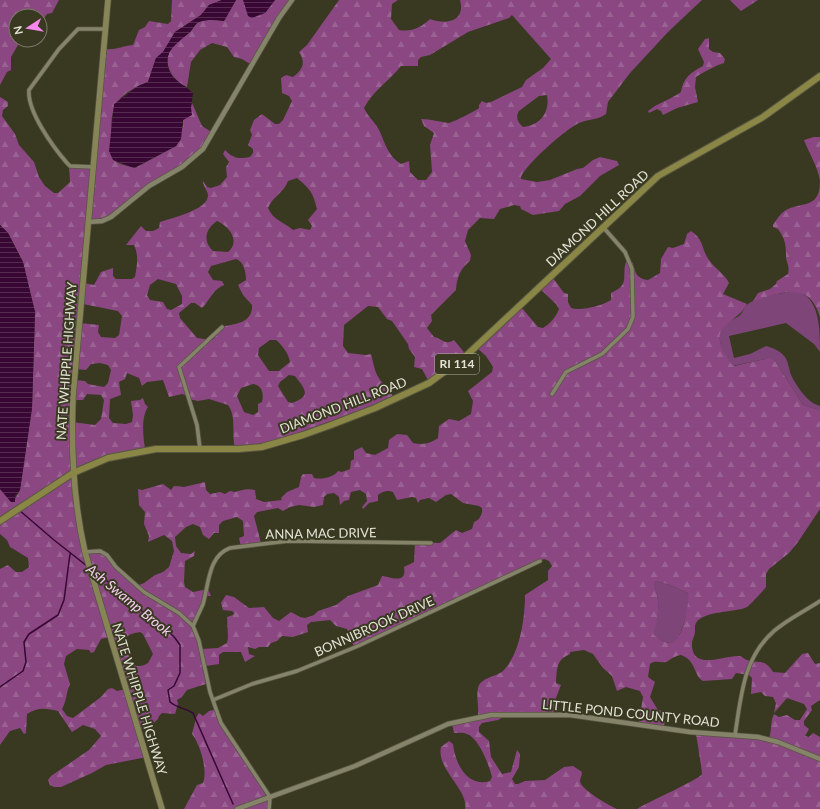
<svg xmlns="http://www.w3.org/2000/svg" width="820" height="809" viewBox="0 0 820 809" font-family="Lato,sans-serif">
	<defs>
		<pattern id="forest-firs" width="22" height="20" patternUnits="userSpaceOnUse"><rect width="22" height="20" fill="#8a4782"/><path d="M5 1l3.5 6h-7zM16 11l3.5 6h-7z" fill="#9a6193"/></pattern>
		<pattern id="water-rules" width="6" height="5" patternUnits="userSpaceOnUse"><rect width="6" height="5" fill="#380734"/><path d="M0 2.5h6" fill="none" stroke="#552b50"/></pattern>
	</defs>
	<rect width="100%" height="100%" fill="#393821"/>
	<path fill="#7e4678" d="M796,291C820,297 820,329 820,352L814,344L786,323L729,336L734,358L750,354L766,346C773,348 781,351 785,357C789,363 789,371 792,377C798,388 808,403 820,406V410L803,405L775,361L765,359L732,366C726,357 715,340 721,328C725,322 733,320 739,316C743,313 744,307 748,304C757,296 784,293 796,291Z
		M656,581L670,585L688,593C689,595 690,597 690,599C690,605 680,638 676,641C668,647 658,638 652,634C659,614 661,604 654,584Z"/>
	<path fill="url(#forest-firs)" fill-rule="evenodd" d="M0,0H59L52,13L47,14L40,24V16H16V40H29L25,44L18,45L11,57V70L7,72L0,85Z
		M172,0H222L209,5L201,15L175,32L163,52L156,58L148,82C103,99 111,120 114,160L120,164L135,168L176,146L183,126V120L187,117L192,103L202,126L213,133L199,155L160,180L113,217L90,221L84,283L94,285L101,272L113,268V276L116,279H132L135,277C137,266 139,255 134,245H126L141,226L146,231H153L159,228L160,222C172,218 207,210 208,196C208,190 203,187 203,181L207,187L211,188L220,185L227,177L226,167L229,162L223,154L225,150C233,159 240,159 250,157L253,153V149L248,145L252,135L250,130L254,120L262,114L275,124H279L283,120L292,101L289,96L282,93L281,78L286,75L293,77C303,70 306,62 299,52L307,45L339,0H398L392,4L391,19L399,30C412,32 420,28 430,19C446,25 466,22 460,0H702L668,32L630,73L608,102L606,114C598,120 588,119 579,123C566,129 526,164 521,177V179L537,182L550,180L577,169L583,168L593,160L600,157L617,161L619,165L600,176L580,196L565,204L559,211L533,215L521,209L520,206L514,205L500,209L494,219L480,218L468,230L465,241L471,255L470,261C460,269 457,277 456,290L431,315L432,321L427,328L434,337C442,338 445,346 454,340L467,356L429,382L422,369L414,367L415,357L409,349L408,344L392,321L387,319L378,307L368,306L344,325L343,346L348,353L366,355L371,354C373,361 374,369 377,375C382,384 389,389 394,398L262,446L235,448C231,434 237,417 228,405L209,399L198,401L189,399L188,396L182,394L169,397L163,380L147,382L142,386L139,378L127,373L125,379L119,382L121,395L110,399L109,418L113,423L126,424L132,422L133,415L131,401L140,400L143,398L145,404L148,407C141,417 143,437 145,448L74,472L85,551H98L106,555L136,586L144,583L155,575L163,572L169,567L174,551L172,541L164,535L148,542L149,536L144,524L145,512L139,505L138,489L142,490L163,484L171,490L174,486L184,487L205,482L206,490L210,494L220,492L225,494L230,491L235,492C241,490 247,488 255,490L256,499L264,502L282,500L281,498L287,492L299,487L301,477L303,474H312L314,478C322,480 334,477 338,471L342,472L350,469L351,461L354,459V451L362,447L366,453L375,455L388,448L389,440L397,434L407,435L413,443C423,445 429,444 438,438L439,426L449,419L459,421L471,414L473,401L468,391L492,372L493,367L486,356L477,348L521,307L538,327L543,328C550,324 556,317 559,309L556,304L539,288L553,278L564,293L568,294V302L571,308C582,311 601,306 611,300V293C632,284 620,275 627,259L633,263C635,273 637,279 648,280L660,273L661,259L668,247L673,248L684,244L687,234L691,231C704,239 701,249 709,260C715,269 725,274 729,283L723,294L747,304C736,325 708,323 725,354C728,358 730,364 734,366L770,358L775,361L803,405L820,410V509L798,542L789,553L769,569L766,574V587C764,590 750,605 747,607C736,613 698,610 695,626C695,626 695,631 695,632C695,636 692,639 692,643C691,672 725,655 739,656C742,656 744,659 747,660C760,664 764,658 773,672L785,673L802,654L808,653L815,664L820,663V700L811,706L812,710L804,721V725L809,729L805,736L809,737L813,733L820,737V809H637C647,802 699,780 702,774C702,771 697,736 695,731L769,739C772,730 770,722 774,714L779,717L787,715L795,720H800L807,709L804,704L787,698L774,713L776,703L773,697L765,696L761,692L751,694L752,678L749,675L736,673L732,679L703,681C693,675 697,661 681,655C673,656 669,661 666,662C660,663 655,660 650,664L648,677L655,682L650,697L658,710L666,712L664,726L641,723L639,722L643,697L640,691L626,687L617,691L612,676L603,668L593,654L584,650L570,652V654C556,660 557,669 556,683L561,685L554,703V712L507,715L498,720L482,723L479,727V732L489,741L491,757L502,774L511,772L517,750L520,754L519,767L512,779L515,784H518L525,781L545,780L564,767L573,766L582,772C582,776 580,778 580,781C580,789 610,806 617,809H465C469,790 436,769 441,747L449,741L453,744C455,763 467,788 490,781L492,777C489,765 479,738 467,734C463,732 458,733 454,733L452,723L478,716C479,707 476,696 478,688C481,677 496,677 503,671C520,654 525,618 525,595L548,580V571L552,566L549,561L544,559L511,576L354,647L347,629L336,626L330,620L311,622L307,625L308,632L293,637L282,636L277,641L271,643L268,647H259L255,649L248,647L249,654L255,656L245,662L241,652H223L219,655V664L206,666L209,683L187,690L182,697L177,700L178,704L175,714L162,713L159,716L158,719L148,728L139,730L147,757L106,765L92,773L61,787H54L50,785L48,780L51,776L89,750L101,736L95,729L83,725L72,732L58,711C45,708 38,707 27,714L26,733L24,734L20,728L10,731L0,745V569L8,565L16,572H22L29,567L28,558L10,547L7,540L0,534V489L11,502L15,499L20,490L32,408L35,312L23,262L8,233L0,225V97L8,102V106L3,110L2,116L15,134L19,145L34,162L39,177L45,186L54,193H58L70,182L69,166L94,165L105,49C118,50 121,46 133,45L139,30L145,27L149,21L168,24L171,21ZM512,15L551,59L543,68L526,80L522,87L491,102L486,103L482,101L479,105V108C476,111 451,123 449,123C441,122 430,119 421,119L424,126L434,133L430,145L432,172L426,180H418L410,172L409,161L401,164C389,157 385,144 380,132C376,123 368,117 364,108C372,92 390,80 401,66H418V60L421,57L430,55L468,32L509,18ZM547,95C550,112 541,125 523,127C518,123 515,117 519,111L539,96ZM297,178C310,189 313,192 317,209L308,220L312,226L310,230L300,228L293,230C284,222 273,220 268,208C273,196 283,194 288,181ZM217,221C229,226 241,241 228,252L213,251C202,241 206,228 217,221ZM236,259C244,261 246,273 246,280L238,285L243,295L252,305C253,322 237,324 225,326L212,340L197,338L180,318L179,313L191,303H195L202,308C211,299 212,290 224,285L222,281L213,280L208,272L211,266ZM158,279L176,284L182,296V304L171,310L167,309L163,302L150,300L147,295L150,285ZM83,304L118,311L122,316L119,335L115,338L101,337L98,332L99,325L80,323ZM270,340H276C282,345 289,354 290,362L279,371H269L258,355L259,348ZM100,363L108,365L111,370L108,383L104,387L88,384L85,381L75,380L76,369L86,370L91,364ZM289,375L295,376C305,389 312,396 292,403L288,402L278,386L280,382ZM253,384C262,385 264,393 262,402L258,404V412L253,415L244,412L237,396L241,388ZM87,394L101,395L104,400L101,419L95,425L72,422L73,400H83ZM360,490L366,494L367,501L362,507L363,509L369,503L378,501V495C383,491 388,490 393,492L397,500L412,497L416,498L418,503L420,500L429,498L436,502L446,495L451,494L463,503L479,506L482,508C483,515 479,520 474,522L472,529L462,533L456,530L440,543L415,542L414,562L404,567C404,569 405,572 404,574C402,583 387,576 382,576L378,585L348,596L336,605L318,611L314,615L305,618L300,617L291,612L279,621L273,618L264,607L249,608L234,597L226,595L221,603L223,610L232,611L234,613L233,615L227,617L228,638L227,643L218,648L202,649L195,625L207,596H211L208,589L193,592L185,587L184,582L185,561L194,556L195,551L191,554L181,553L176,546L175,537L186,527L193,524L200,527L203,535L209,539L214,533H219V525L223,521L237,517L243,521L244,536L239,538L241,547L261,543L254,516L257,512L278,508L283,511L290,507L299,505L314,507L323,505L324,497L327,494L334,493L339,497L340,505L344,501L349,500L351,492ZM656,581L670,585L688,593C690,601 683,636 675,641C668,647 658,638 653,634C659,614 661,604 654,584ZM140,632L143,634L153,654L148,663C145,665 140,667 136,666C131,664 123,643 125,639C128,634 135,633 140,632ZM110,637L126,689L117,691L112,688L108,689L101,697L73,718L67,716L62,709C67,700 66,692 70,684L64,664L66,656L77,649L89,650L91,653L94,652L101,639Z
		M236,0H243L265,13L275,0H293L252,65L242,59L234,57L227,47L212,43L200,50L191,62L187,87C171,80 160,60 174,45C179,39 186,36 191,31C194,28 195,24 199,22C207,19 215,20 224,21Z
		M730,0H758L741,11Z
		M709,38V49L713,52L720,53L725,59L724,63C715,66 705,71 696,77L695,87L698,102L677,108L663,115L661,111L657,109L649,113L648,111C659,102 670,100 681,92C683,78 691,72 703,66L704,62L698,49L705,39Z
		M814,137H820V317C809,280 781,293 753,301L758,293L770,289L776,284L777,281L788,274C790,265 786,263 786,256C786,244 785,239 778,229L773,227V225C777,219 781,212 788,209C804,202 820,208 820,181C818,167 809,153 804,140Z
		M218,709L222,721L269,794V809H184L197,785L203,783C208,770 200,744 192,734L196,718L199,713L203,716L209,711Z"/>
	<path fill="url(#water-rules)" d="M222,0H236L224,21C216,20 207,19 199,22C195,24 194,27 191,31C180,42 162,50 169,70C172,80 186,86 193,93L191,108L192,115L183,120L181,139L176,146L134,168L113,160L109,151L114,104L138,86L148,82L156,58L163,52L175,32L201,15L209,5Z
		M243,0H275L265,13L252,18L248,16Z
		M0,225L8,233L23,262L35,312L32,408L20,490L15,496V502H11L0,489Z"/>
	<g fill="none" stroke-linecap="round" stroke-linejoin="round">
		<path stroke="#380734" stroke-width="1.5" d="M19,510L54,540L87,566
			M93,570L120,591L153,621L163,626L175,638L180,645V673L174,686L168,690L170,702C177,708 185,708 193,713L233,804
			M0,687L23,671L26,662L24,642L29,634L58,615L64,600L70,554"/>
		<g stroke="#575641" stroke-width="5">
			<path id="minor" d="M93,167L70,166L67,163C53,147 27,111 29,90L59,49L78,29H105
				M552,394L566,372L602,354L628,329L633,317L632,269L625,252L603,227
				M200,449L197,425L179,367L222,327
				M85,552L100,551L107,555L116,567L144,592L179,613L193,626L199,641L210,692L221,723L270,797L269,809
				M193,626C196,619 200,611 203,604C209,584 208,556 230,548L288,541L431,543
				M213,700L252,684L297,671L358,646L540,561
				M735,735C741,697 743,658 774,631C788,619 805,611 820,601"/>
		</g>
		<g stroke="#575641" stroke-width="6">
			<path id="tertiary" d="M88,222L102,221L111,217L149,186L182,167L203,149L279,18L292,0
				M237,809L355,766L448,724L491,715H570L690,732L758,737L778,742L820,759"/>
		</g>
		<g stroke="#575641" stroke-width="7">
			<path id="secondary" d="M108,0L73,396C71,448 73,500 85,552L162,809"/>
		</g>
		<g stroke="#575641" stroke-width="8">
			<path id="primary" d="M0,521L73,473L108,458L156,449H239L262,447L303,435L331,425L375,408L429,383L467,355L658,176L763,117L820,76"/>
		</g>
		<use href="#minor" stroke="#85846a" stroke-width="3.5"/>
		<use href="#tertiary" stroke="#85846a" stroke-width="4.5"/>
		<use href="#secondary" stroke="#878558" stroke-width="5.5"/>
		<use href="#primary" stroke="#898646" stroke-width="6"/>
	</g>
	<g text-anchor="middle" stroke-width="4" stroke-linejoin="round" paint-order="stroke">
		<rect fill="#393821" stroke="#b0b09f" stroke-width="1" x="435" y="354" width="44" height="20" rx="3"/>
		<g font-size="12" font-weight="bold" fill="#e3e3d5">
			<text x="457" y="368">RI 114</text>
		</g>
		<g font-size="13" fill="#e3e3d5" stroke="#393821">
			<text transform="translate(597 218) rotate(-43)" y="5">DIAMOND HILL ROAD</text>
			<text transform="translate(66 361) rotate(-86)" y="5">NATE WHIPPLE HIGHWAY</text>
			<text transform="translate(343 405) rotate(-21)" y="5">DIAMOND HILL ROAD</text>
			<text transform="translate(321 533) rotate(-1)" y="5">ANNA MAC DRIVE</text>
			<text transform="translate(374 626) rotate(-24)" y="5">BONNIBROOK DRIVE</text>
			<text transform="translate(140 699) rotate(73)" y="5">NATE WHIPPLE HIGHWAY</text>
			<text transform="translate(631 713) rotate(6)" y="5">LITTLE POND COUNTY ROAD</text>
		</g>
		<g font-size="14" font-style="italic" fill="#f5cfef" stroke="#393821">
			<text transform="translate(129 600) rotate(39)" y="5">Ash Swamp Brook</text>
		</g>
	</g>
	<g transform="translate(28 28) rotate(258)"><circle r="19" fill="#393821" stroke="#7d7c69"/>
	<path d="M0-3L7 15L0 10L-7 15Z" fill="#f888eb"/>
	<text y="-6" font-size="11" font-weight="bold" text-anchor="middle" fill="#e3e3d5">N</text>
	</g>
</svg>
